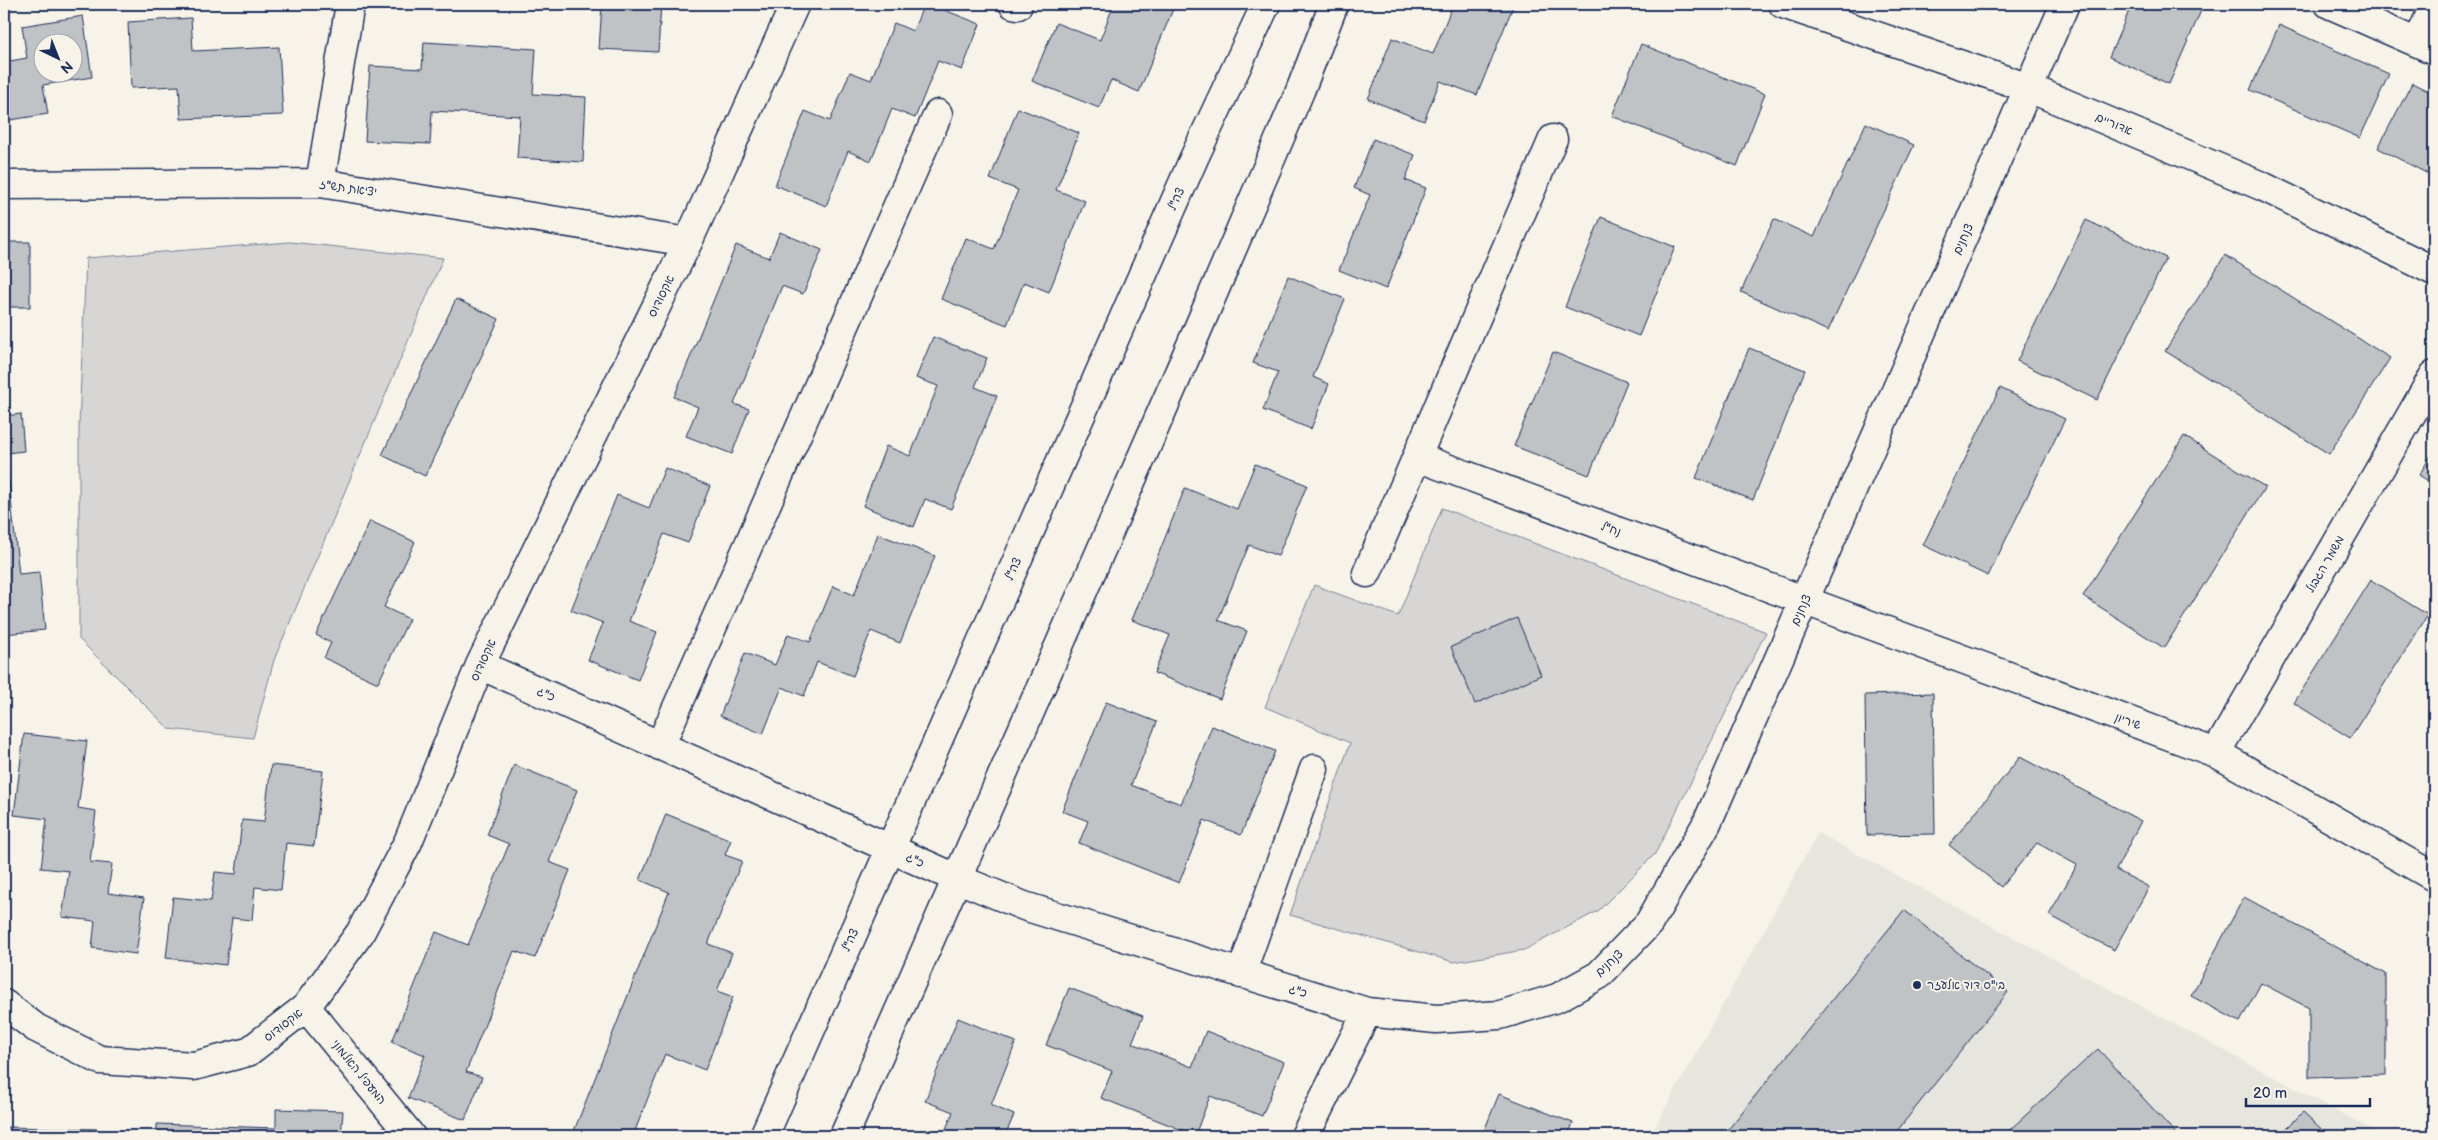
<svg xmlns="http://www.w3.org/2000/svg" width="2438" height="1140" viewBox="0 0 2438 1140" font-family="'Balsamiq Sans','Playpen Sans Hebrew',sans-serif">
	<rect width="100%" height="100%" fill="#f7f3e8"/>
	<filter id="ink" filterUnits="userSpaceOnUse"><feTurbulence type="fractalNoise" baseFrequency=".02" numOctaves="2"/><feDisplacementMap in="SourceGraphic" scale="10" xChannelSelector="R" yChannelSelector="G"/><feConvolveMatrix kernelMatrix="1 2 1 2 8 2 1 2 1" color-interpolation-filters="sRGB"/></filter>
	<g filter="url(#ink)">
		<path fill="#e6e5de" d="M1818,833L2384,1136H1650Z"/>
		<path fill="#d7d6d4" stroke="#798299" d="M290,242L443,258L274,660L253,738L169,729L79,639V425L86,258Z
			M1442,508L1766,632L1655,854L1598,911L1524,950L1454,962L1290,915L1350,743L1265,707L1314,585L1398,616Z"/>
		<path fill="#c0c3c5" stroke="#1b2f5e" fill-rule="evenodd" d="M602,4H661L658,52L599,49Z
			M924,4H929L980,24L962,70L938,61L915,118L892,109L871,161L848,151L826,206L775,185L805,111L830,121L850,72L871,80L894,23L913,31Z
			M1114,4H1175L1139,92L1111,80L1099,108L1032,81L1056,23L1100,40Z
			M1453,4H1514L1477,95L1440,81L1424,121L1368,99L1392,38L1433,54Z
			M1987,4H1999L1998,8Z
			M2132,4H2204L2169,84L2109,57Z
			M83,16L92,77L43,85L48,114L4,121V62L27,58L22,26ZM42,42H72V72H42Z
			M191,18L193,51L279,47L283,115L181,119L179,86L131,88L128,22Z
			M2279,25L2389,74L2360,138L2250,90Z
			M424,42L536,49L533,94L586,97L583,162L517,158L520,116L432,111L430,144L365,141L370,66L422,69Z
			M1641,44L1765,94L1737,166L1612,116Z
			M2412,83L2434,94V177L2378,148Z
			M1018,108L1079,133L1056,190L1085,201L1049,292L1024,282L1007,325L941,299L966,238L994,249L1018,190L990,179Z
			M1866,123L1914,145L1828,331L1741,292L1774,219L1814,237Z
			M1373,139L1415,155L1405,180L1426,188L1386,289L1339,270L1370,195L1354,188Z
			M1601,217L1675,247L1639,336L1565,307Z
			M2086,220L2166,258L2097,400L2017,361Z
			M780,232L822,250L803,294L782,286L734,404L749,409L732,454L686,436L698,407L674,397L736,245L769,258Z
			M4,242H30V307H4Z
			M2225,255L2390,358L2329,454L2165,351Z
			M1288,276L1345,299L1313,377L1329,384L1311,429L1263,410L1278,372L1253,363Z
			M456,299L499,319L425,476L382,455Z
			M933,337L987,358L975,387L997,396L951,509L925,499L914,527L863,506L886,446L910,456L938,386L916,378Z
			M1749,348L1805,370L1753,500L1696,478Z
			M1553,352L1627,382L1589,475L1514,446Z
			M2000,388L2065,419L1988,576L1923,545Z
			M21,414L24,451L6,453L19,574L39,572L45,630L4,634V416Z
			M2184,436L2265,487L2164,648L2083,596Z
			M2434,451V485L2419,475Z
			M1255,464L1307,485L1278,556L1249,545L1218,620L1247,631L1220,699L1154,673L1170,635L1132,620L1185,488L1237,509Z
			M665,468L710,486L688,543L664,534L629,621L657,632L638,680L588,660L603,623L571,610L617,495L649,508Z
			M370,521L415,542L384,607L409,619L378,683L324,658L331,643L316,635Z
			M878,534L935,556L900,643L871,631L853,676L817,662L804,696L782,687L763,734L720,716L745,653L775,665L788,634L810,642L833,586L854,595Z
			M2371,580L2428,615L2350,738L2294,703Z
			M1517,618L1541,675L1475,704L1451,647Z
			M1933,693L1935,834L1867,835L1865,695Z
			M1106,702L1157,722L1131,785L1181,804L1212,726L1275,751L1241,835L1204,820L1179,883L1079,843L1088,821L1062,811Z
			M24,734L87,741L78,808L96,811L90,862L112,864L108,893L144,898L136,954L92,948L95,921L62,917L69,871L41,868L47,819L14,815Z
			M2020,757L2141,821L2116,870L2149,887L2114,950L2049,915L2077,865L2037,843L2001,887L1949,845Z
			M271,765L323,771L314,846L286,843L281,890L255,887L252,920L232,918L226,965L166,958L173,897L211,901L215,872L236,874L242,820L264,822Z
			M514,765L577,790L549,862L570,870L535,958L514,951L466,1072L482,1077L465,1120L408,1098L425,1055L392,1042L436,932L468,945L509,844L487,835Z
			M666,814L731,840L725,855L742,861L708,944L732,953L717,991L733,997L705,1070L665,1054L633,1136H572L669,892L640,880Z
			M2244,897L2386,974V1075L2309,1077V1008L2261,983L2240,1022L2191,996Z
			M1904,910L2008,992L1893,1136H1723Z
			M1069,988L1143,1016L1132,1043L1192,1067L1206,1031L1284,1062L1262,1116L1210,1096L1195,1135L1101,1098L1112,1071L1046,1045Z
			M958,1018L1016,1042L991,1105L1014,1115L1005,1136H943L953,1112L925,1101Z
			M2098,1049L2178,1136H2003Z
			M1499,1094L1573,1123L1568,1136H1482Z
			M276,1109L343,1111L341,1136H157V1124L276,1128Z
			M2303,1112L2329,1136H2279Z
			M4,1127L97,1129V1136H4Z"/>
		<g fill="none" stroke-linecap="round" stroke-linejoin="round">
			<g stroke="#1b2f5e" stroke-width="31">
				<path id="minor" d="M1013,4L1018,5
					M1783,4L2029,88L2264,187L2434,271
					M2329,4L2434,50
					M2418,42L2434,6
					M320,183L350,4
					M4,185L320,183L688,242
					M1417,457L2216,753L2434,877
					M1367,573L1553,139
					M480,665L956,878L1024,906L1367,1012L1436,1019L1500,1015L1557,998L1599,975L1649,923L1707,823L2065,4
					M660,746L938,114
					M2216,753L2434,375
					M1241,974L1314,769
					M4,1004L36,1028L100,1060L194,1066L248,1052L306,1007L360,933L408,842L480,665L688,242L795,4
					M306,1007L411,1136
					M764,1136L1194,158L1266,4
					M844,1136L1194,338L1300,91L1334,4
					M1305,1136L1367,1012"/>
			</g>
			<use href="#minor" stroke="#f7f3e8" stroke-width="28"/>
		</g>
	</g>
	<circle fill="#1b2f5e" stroke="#f7f3e8" stroke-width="2" cx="1917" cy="985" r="5"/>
	<g text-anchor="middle" stroke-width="4" stroke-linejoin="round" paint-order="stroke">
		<g font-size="12" fill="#1b2f5e" stroke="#f7f3e8">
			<text transform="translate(2114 124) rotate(23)" y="4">אדוריים</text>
			<text transform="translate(348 188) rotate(8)" y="4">יציאת תש"ז</text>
			<text transform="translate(1176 199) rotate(-66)" y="4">צה"ל</text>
			<text transform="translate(1963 239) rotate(-66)" y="4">צנחנים</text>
			<text transform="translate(661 296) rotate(-64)" y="4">אקסודוס</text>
			<text transform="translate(1611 529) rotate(20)" y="4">נח"ל</text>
			<text transform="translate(2325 564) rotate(-60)" y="4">משמר הגבול</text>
			<text transform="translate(1013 569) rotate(-66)" y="4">צה"ל</text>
			<text transform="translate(1801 610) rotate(-66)" y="4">צנחנים</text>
			<text transform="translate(483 660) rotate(-65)" y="4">אקסודוס</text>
			<text transform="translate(546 694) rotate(24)" y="4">כ"ג</text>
			<text transform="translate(2128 721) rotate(20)" y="4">שיריון</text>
			<text transform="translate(915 860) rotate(25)" y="4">כ"ג</text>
			<text transform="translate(850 940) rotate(-66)" y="4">צה"ל</text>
			<text transform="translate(1609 963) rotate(-43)" y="4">צנחנים</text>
			<text transform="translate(1298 991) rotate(17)" y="4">כ"ג</text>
			<text transform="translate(283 1025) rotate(-38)" y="4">אקסודוס</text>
			<text transform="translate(359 1072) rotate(51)" y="4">המעפיל האלמוני</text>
		</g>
		<g font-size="12" fill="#1b2f5e" stroke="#f7f3e8" text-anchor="start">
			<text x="1927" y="989">בי"ס דוד אלעזר</text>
		</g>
	</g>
	<rect width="2438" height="1140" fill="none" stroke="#f7f3e8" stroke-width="20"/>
	<rect x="10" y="10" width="2418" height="1120" fill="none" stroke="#1b2f5e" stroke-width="2" filter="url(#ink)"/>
	<g transform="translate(58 58) rotate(137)"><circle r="24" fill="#f7f3e8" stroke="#9fa5b1"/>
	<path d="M0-4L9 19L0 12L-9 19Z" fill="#1b2f5e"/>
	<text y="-8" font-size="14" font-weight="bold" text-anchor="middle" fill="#1b2f5e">N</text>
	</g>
	<path d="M2246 1098v8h124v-8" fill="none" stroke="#1b2f5e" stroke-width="2.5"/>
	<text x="2253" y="1098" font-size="15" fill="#1b2f5e" stroke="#f7f3e8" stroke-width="4" paint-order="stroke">20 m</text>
</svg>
